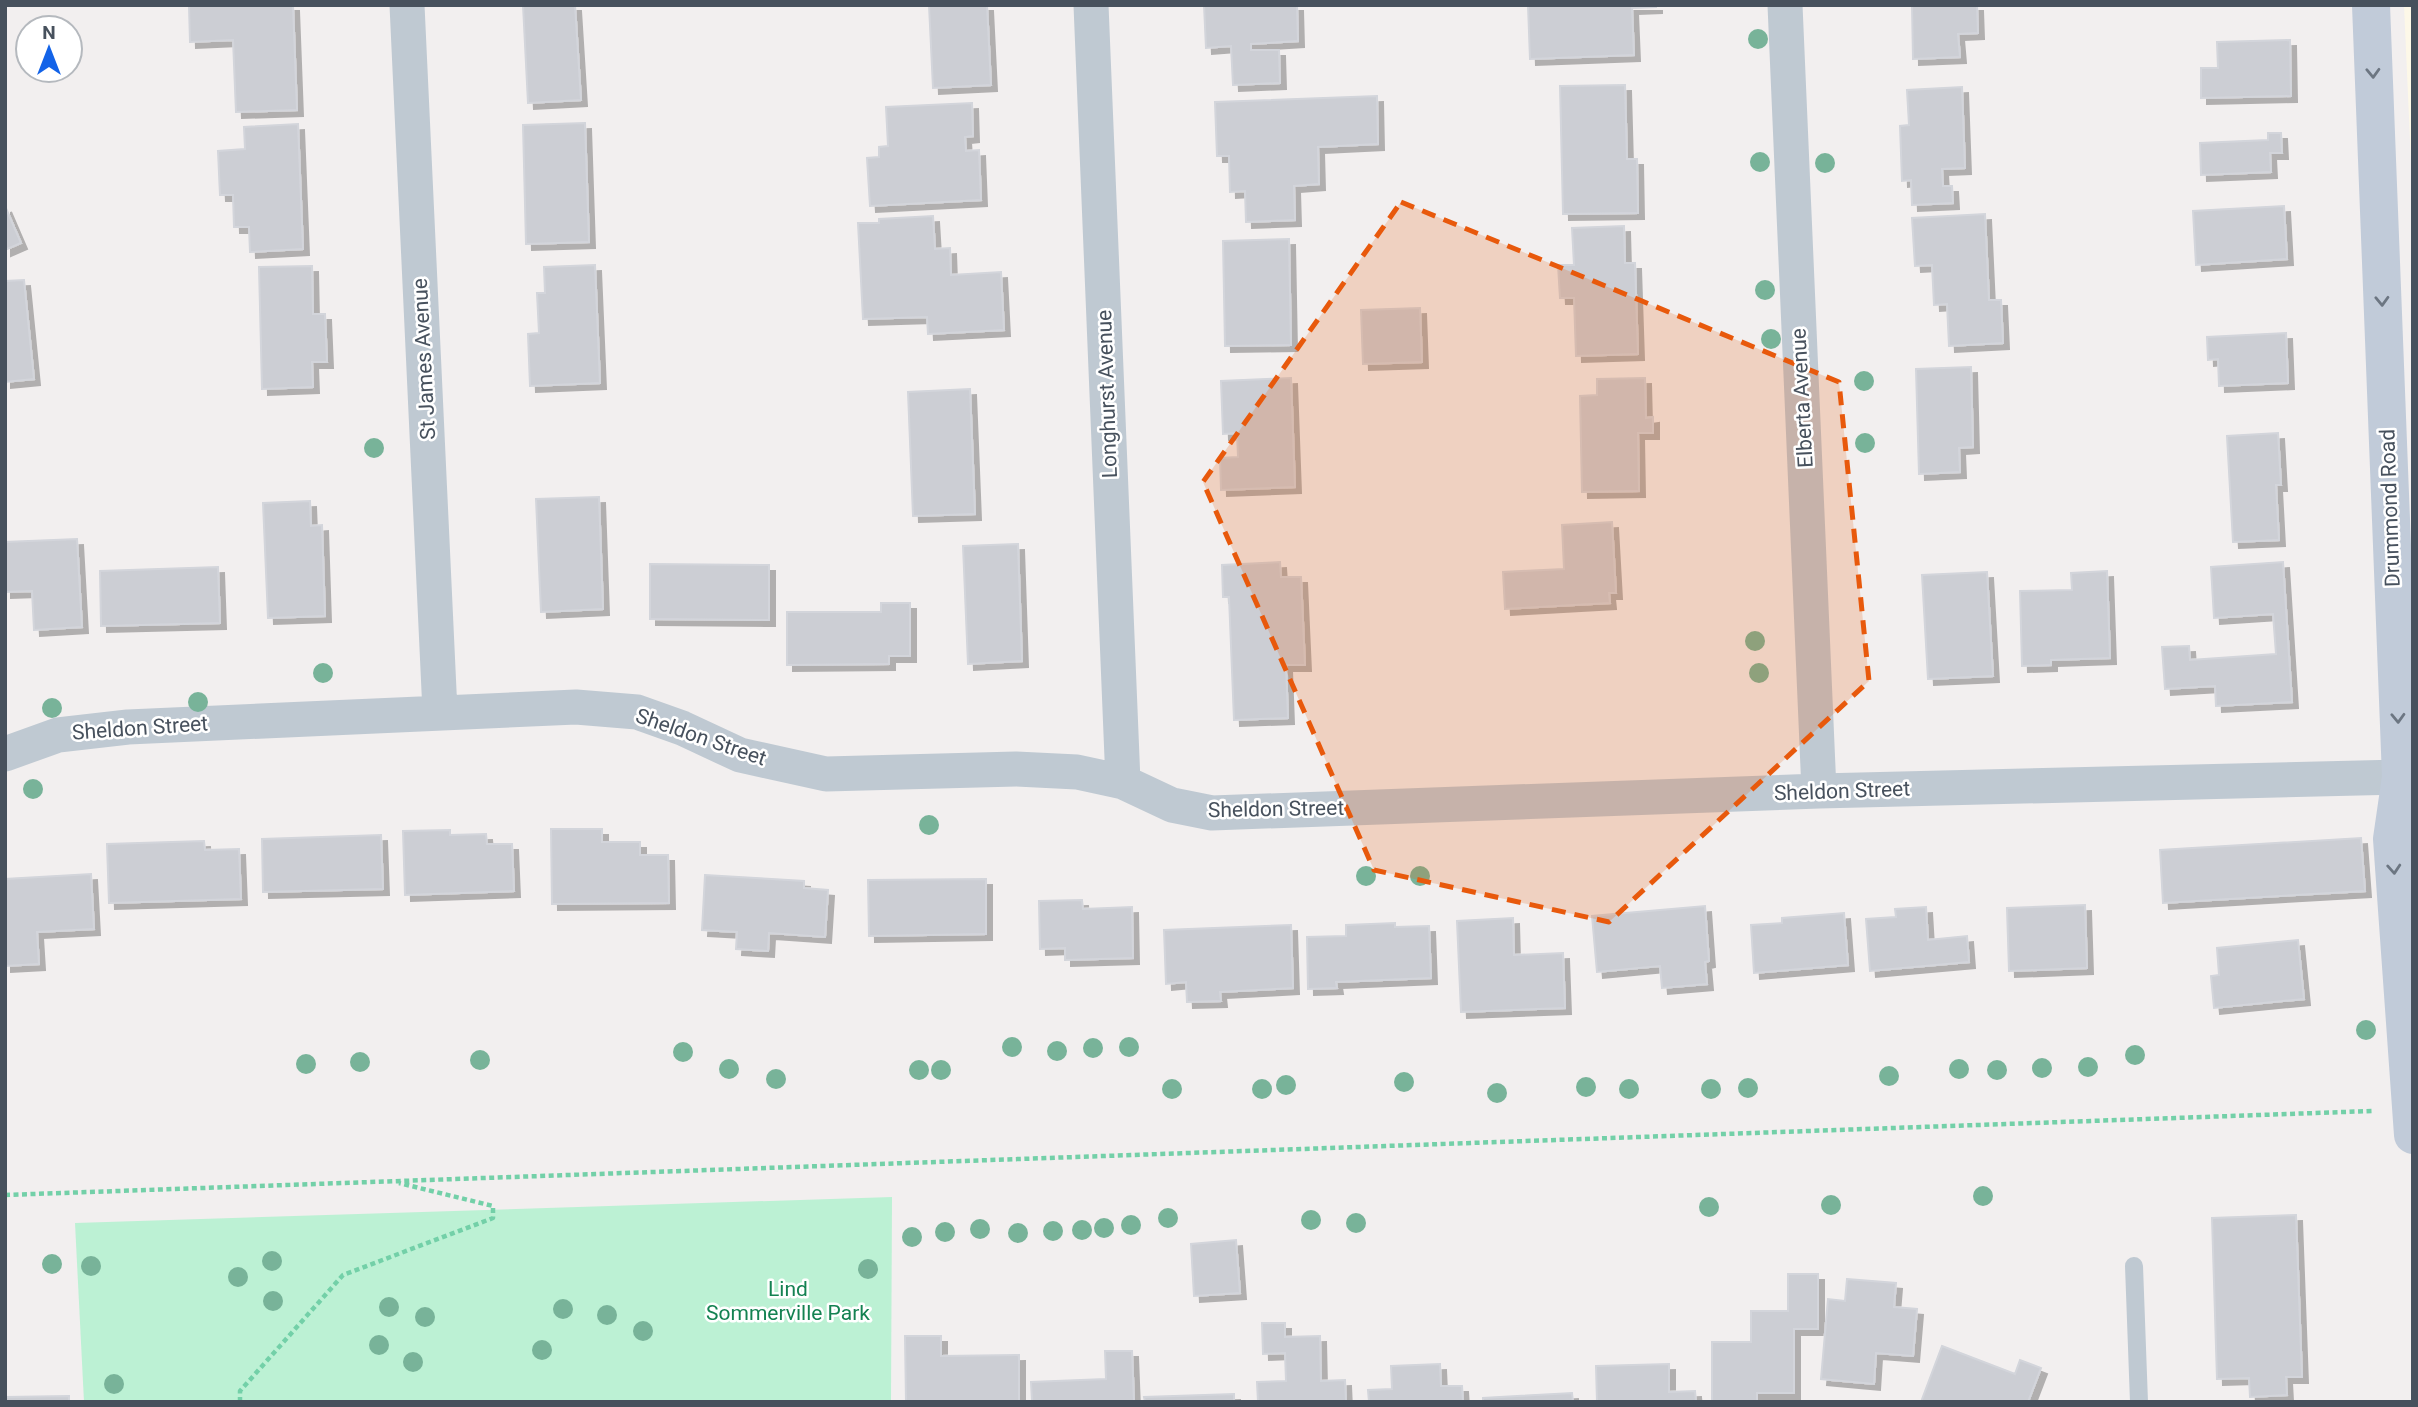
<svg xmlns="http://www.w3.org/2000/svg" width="2418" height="1407" viewBox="0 0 2418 1407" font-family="Roboto,sans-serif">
	<defs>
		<filter id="shadow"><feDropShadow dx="6" dy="6" stdDeviation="0" flood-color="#0004"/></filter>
	</defs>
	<rect width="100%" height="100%" fill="#f2efef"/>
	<path fill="#fdf8e8" d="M2404,5H2413V208Z"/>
	<path fill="#bcf1d4" d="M892,1197L891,1402H84L75,1223Z"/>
	<path fill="#ccced4" stroke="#d3d5db" stroke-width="2" filter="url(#shadow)" d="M189,5H293L297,110L236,112L233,40L190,42Z
		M523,5H575L581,100L528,103Z
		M929,5H987L991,85L933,88Z
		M1204,5H1297L1298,41L1251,44V50H1279L1280,83L1233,85L1231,46L1206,48Z
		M1528,5H1656V7L1632,8L1634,55L1530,59Z
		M1912,5H1977L1978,33L1958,34L1960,57L1913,59Z
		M2290,40L2291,96L2201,98V68H2218L2217,42Z
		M1625,85L1627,159H1637L1638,213L1563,214L1560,86Z
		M1962,87L1965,168L1942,169L1943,186H1952L1953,203L1912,205L1911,180L1902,181L1900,126L1909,125L1907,90Z
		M1377,96L1378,144L1318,147L1319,184L1294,186L1295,220L1246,222L1245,191L1230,192L1229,156H1217L1215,102Z
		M972,103L973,136L965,137L966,151L979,150L981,200L870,206L867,158L879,157V147L888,146L886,107Z
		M585,123L589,242L526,244L523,125Z
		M298,124L303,249L250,252L249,227H234L233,195H220L218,151L245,149L244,127Z
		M2268,133H2281L2282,153H2270L2271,172L2201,175L2200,143L2268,140Z
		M5,206L21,243L5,250Z
		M2284,206L2287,259L2196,265L2193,211Z
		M1985,214L1989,300H2001L2003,343L1949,346L1947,304L1934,305L1932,265L1915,266L1912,218Z
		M933,216L935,249L950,248L951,275L1001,272L1004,330L928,334L927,317L863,319L858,223H879V219Z
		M1624,226L1625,263H1635L1638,354L1576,356L1574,298H1560L1558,265H1574L1572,228Z
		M1289,239L1291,345L1225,346L1223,241Z
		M595,265L600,383L530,386L528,334L539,333L537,293H545L544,267Z
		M312,266L313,314H325L327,362H312L313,387L262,389L259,267Z
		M24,280L34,379L5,382V281Z
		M1420,308L1422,362L1363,364L1361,310Z
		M2286,333L2288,383L2219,386L2218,359L2208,360L2207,337Z
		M1971,367L1973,447L1959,448L1960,472L1919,474L1916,369Z
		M1291,378L1295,487L1221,490L1220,458L1238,457L1237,433L1223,434L1221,381Z
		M1645,378L1646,418L1653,417V433H1638L1639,491L1582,492L1580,396L1597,395V379Z
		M970,389L975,514L913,516L908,392Z
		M2278,433L2281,485H2276L2279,540L2233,542L2227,436Z
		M599,497L603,609L541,612L536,499Z
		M310,501L311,526L322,525L325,616L268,618L263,503Z
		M1612,522L1616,593H1609L1610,603L1505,609L1503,572L1564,569L1562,525Z
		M77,539L82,627L34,630L32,591L5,592V542Z
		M1018,544L1022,661L968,664L963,546Z
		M1280,562L1281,577H1301L1305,665H1286L1288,718L1234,720L1229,597H1223L1222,565Z
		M2283,562L2292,702L2216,706L2215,686L2165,689L2162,647L2189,646L2190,660L2276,654L2273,614L2214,618L2211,567Z
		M650,564L769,565V620L650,619Z
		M218,567L220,623L101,626L100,571Z
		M2107,571L2110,658L2051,660V665L2022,666L2020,591L2072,590L2071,573Z
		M1987,572L1993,676L1928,679L1922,575Z
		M881,603H910V656H889V664L787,665V612H881Z
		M551,829H602V842H640V855H668L669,903L552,904Z
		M450,830V835L486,834L487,844H512L514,891L405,895L403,831Z
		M381,835L383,889L263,892L262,839Z
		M2361,838L2365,891L2163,903L2160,850Z
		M204,841L205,850L239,849L241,899L109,903L107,844Z
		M91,874L94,929L37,932L39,964L5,966V879Z
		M705,875L804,881V888L828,890L825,937L769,933L768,951L736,949L737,932L702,930Z
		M986,879V934L869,936L868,880Z
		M1082,900L1083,909L1132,907L1133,958L1065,960V948L1040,949L1039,901Z
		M2085,905L2087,968L2009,971L2007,908Z
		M1705,906L1709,961L1705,962L1707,984L1662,988L1660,966L1597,972L1592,916Z
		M1926,907L1928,940L1967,936L1969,962L1870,971L1866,919L1896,917L1895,909Z
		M1844,913L1848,965L1754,973L1751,925L1782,923V918Z
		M1513,918L1514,955L1563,953L1565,1008L1461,1012L1457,921Z
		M1395,923V927L1429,926L1431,978L1336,982L1337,988L1308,989L1307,937L1346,936V925Z
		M1291,925L1293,988L1220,992L1221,1001L1187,1002L1186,982L1166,984L1164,930Z
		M2298,940L2304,999L2214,1008L2211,976L2219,975L2217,948Z
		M2296,1215L2302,1377H2286L2287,1395L2250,1397L2249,1378L2217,1379L2212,1218Z
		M1236,1240L1240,1293L1194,1296L1191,1244Z
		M1788,1274H1818V1329H1794V1393H1757V1402H1712V1342H1751V1311H1788Z
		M1847,1279L1896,1283L1894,1307L1917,1309L1913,1356L1876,1353L1874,1384L1821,1379L1828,1299L1845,1301Z
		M1262,1323H1285V1337L1320,1336L1321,1381L1345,1380L1346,1402H1258L1257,1382L1286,1381L1285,1353L1263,1354Z
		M905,1336H941V1356L1019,1355V1402H906Z
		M1942,1346L2015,1374L2020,1360L2041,1368L2028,1402H1921Z
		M1105,1351H1132L1134,1402H1032L1031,1382L1106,1379Z
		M1440,1364L1441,1386H1462L1463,1402H1369L1368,1390L1392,1389L1391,1366Z
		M1669,1364V1392L1695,1391L1696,1402H1597L1596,1366Z
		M1572,1393L1573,1402H1483V1398Z
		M1234,1394V1402H1145L1144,1397Z
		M69,1396V1402H5V1397Z"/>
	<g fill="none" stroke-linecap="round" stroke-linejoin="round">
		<path stroke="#73d0a8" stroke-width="4.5" stroke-dasharray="5 3.5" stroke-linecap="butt" d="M5,1195L2372,1111
			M240,1402V1391L343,1275L493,1218V1206L399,1183"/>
		<path stroke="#bfc9d2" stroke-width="18" d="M2134,1266L2139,1402"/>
		<path stroke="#bfc9d2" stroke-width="35" d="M407,5L440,712
			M1091,5L1123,782
			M1785,5L1819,791
			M5,754L58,735L128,727L576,707L637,712L682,728L740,755L826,774L1016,769L1077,772L1123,782L1172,805L1212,813L1819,791L2401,777"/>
		<path stroke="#c1cbd9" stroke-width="38" d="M2371,5L2401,777L2392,839L2413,1135"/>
	</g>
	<g fill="#78b399">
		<circle cx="1758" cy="39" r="10"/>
		<circle cx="1760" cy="162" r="10"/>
		<circle cx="1825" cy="163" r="10"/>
		<circle cx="1765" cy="290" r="10"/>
		<circle cx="1771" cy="339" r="10"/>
		<circle cx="1864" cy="381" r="10"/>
		<circle cx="1865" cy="443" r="10"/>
		<circle cx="374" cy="448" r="10"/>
		<circle cx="1755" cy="641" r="10"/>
		<circle cx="323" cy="673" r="10"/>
		<circle cx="1759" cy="673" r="10"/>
		<circle cx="198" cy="702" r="10"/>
		<circle cx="52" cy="708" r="10"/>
		<circle cx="33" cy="789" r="10"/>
		<circle cx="929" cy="825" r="10"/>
		<circle cx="1366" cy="876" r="10"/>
		<circle cx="1420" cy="876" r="10"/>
		<circle cx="2366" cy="1030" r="10"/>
		<circle cx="1012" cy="1047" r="10"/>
		<circle cx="1129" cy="1047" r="10"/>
		<circle cx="1093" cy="1048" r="10"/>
		<circle cx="1057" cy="1051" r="10"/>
		<circle cx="683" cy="1052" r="10"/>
		<circle cx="2135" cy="1055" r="10"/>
		<circle cx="480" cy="1060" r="10"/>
		<circle cx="360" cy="1062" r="10"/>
		<circle cx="306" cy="1064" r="10"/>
		<circle cx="2088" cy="1067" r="10"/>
		<circle cx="2042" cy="1068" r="10"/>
		<circle cx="729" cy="1069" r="10"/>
		<circle cx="1959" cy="1069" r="10"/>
		<circle cx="919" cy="1070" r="10"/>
		<circle cx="941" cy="1070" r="10"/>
		<circle cx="1997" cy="1070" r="10"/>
		<circle cx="1889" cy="1076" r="10"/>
		<circle cx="776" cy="1079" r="10"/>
		<circle cx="1404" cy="1082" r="10"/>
		<circle cx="1286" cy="1085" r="10"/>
		<circle cx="1586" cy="1087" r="10"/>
		<circle cx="1748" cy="1088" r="10"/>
		<circle cx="1172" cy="1089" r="10"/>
		<circle cx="1262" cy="1089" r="10"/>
		<circle cx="1629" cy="1089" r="10"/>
		<circle cx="1711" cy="1089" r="10"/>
		<circle cx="1497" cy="1093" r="10"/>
		<circle cx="1983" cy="1196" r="10"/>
		<circle cx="1831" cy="1205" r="10"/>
		<circle cx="1709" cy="1207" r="10"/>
		<circle cx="1168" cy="1218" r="10"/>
		<circle cx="1311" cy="1220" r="10"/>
		<circle cx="1356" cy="1223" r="10"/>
		<circle cx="1131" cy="1225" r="10"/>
		<circle cx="1104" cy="1228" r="10"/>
		<circle cx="980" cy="1229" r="10"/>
		<circle cx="1082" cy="1230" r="10"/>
		<circle cx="1053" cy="1231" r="10"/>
		<circle cx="945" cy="1232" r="10"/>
		<circle cx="1018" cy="1233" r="10"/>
		<circle cx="912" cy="1237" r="10"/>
		<circle cx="272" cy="1261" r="10"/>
		<circle cx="52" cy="1264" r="10"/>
		<circle cx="91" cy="1266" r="10"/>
		<circle cx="868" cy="1269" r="10"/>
		<circle cx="238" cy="1277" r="10"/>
		<circle cx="273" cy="1301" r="10"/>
		<circle cx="389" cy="1307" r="10"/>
		<circle cx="563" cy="1309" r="10"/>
		<circle cx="607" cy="1315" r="10"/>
		<circle cx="425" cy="1317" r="10"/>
		<circle cx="643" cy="1331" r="10"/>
		<circle cx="379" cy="1345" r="10"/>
		<circle cx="542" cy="1350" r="10"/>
		<circle cx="413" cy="1362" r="10"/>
		<circle cx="114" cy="1384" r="10"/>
	</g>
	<defs><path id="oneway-chevron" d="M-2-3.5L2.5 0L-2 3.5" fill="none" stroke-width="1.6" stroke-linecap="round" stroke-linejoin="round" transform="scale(1.75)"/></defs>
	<g stroke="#6c7682">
		<use href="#oneway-chevron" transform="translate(2373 73) rotate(88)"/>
		<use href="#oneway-chevron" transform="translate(2382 301) rotate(88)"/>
		<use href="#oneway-chevron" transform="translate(2398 718) rotate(88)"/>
		<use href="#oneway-chevron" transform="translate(2394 869) rotate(86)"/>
	</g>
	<path fill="#e8590c" fill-opacity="0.2" stroke="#e8590c" stroke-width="5" stroke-dasharray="14 9" stroke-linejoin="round" d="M1401,202L1839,382L1869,681L1609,922L1374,870L1203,482Z"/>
	<g text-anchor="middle" stroke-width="5" stroke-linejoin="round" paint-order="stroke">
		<g font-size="21" fill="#47515d" stroke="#fff">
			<text transform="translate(424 359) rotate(-93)" y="7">St James Avenue</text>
			<text transform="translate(1107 394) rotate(-92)" y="7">Longhurst Avenue</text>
			<text transform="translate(1802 398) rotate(-93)" y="7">Elberta Avenue</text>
			<text transform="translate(2390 508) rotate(-92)" y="7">Drummond Road</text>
			<text transform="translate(140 728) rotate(-4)" y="7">Sheldon Street</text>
			<text transform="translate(701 737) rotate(19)" y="7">Sheldon Street</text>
			<text transform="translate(1842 791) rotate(-2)" y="7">Sheldon Street</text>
			<text transform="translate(1276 809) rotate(-1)" y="7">Sheldon Street</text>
		</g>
		<g font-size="21" fill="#148252" stroke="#fff">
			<text x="788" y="1296">Lind<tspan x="788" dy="24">Sommerville Park</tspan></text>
		</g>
	</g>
	<rect width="2418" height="1407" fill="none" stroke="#47515d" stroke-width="14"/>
	<g transform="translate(49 49)"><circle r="33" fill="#ffffff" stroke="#b5b9be" stroke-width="2"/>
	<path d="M0-5L12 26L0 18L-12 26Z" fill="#1363e8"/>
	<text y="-10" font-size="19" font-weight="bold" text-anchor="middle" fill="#47515d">N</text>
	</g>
</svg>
